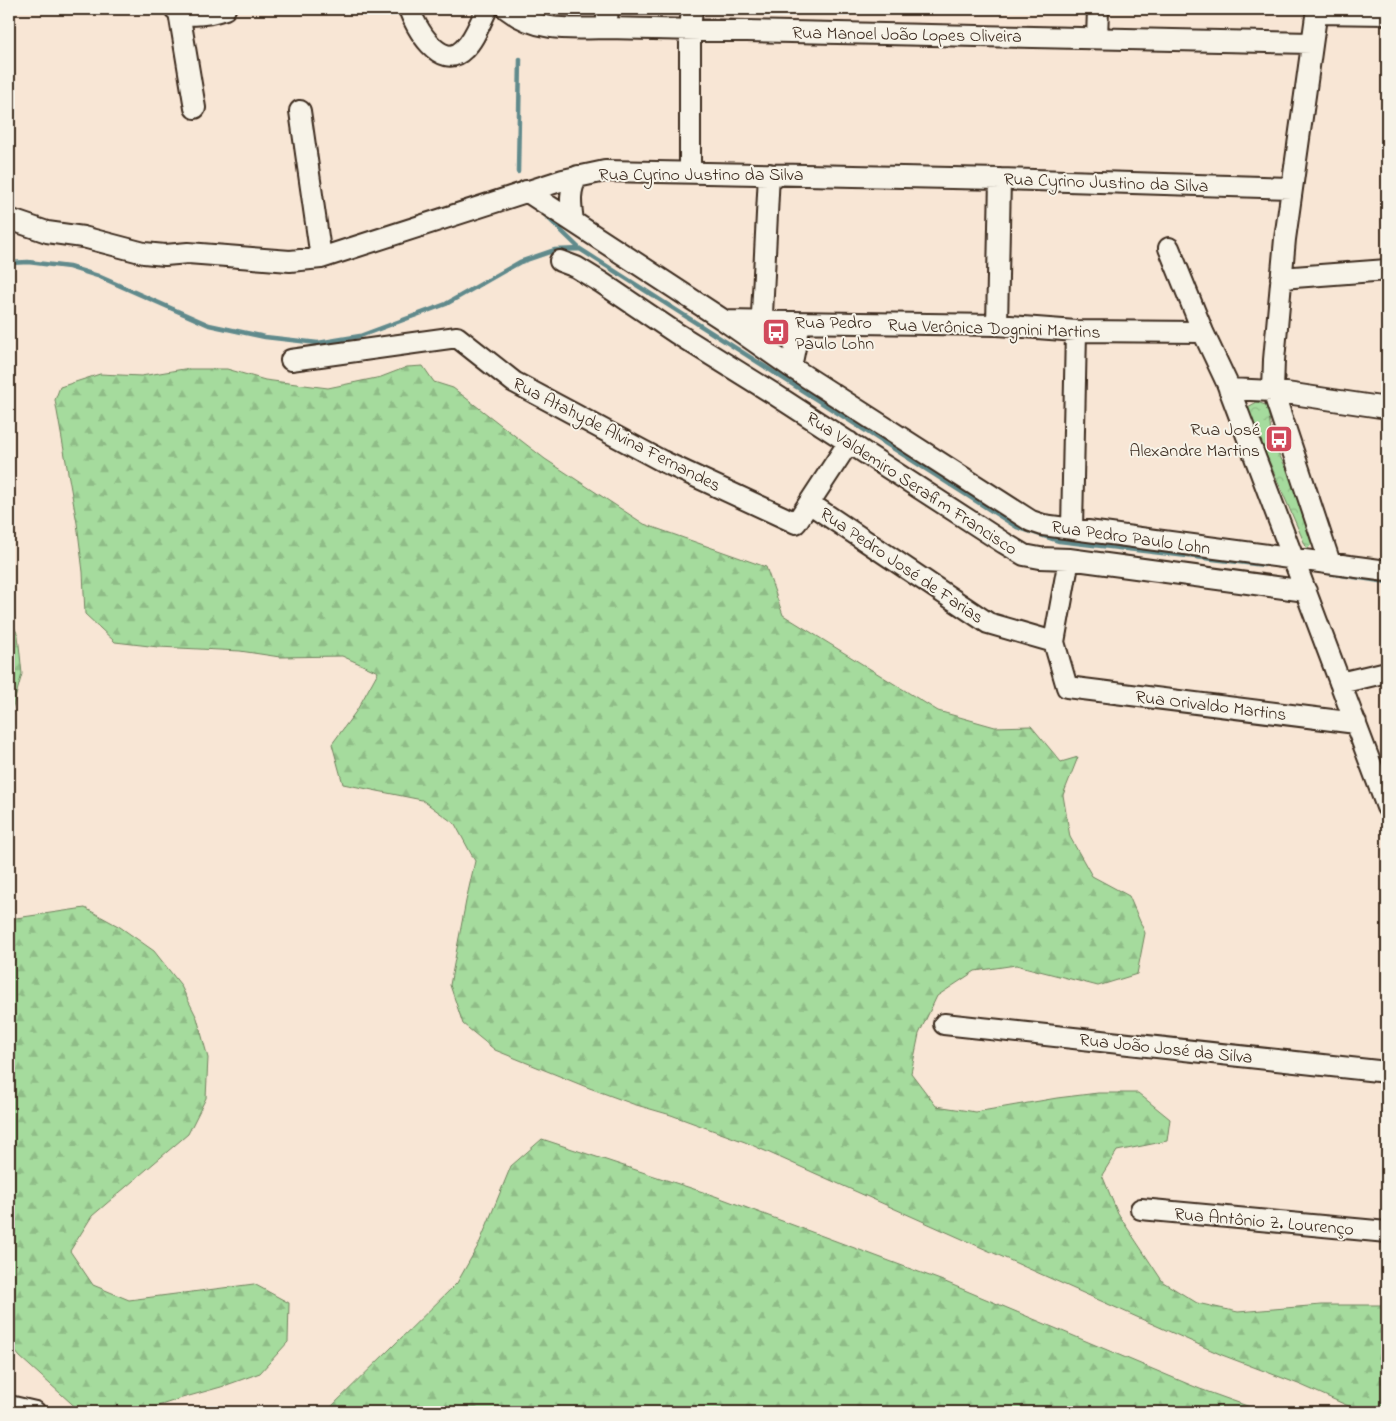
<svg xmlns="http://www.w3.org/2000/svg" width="1396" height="1421" viewBox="0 0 1396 1421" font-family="'Indie Flower',sans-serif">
	<defs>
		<pattern id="forest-firs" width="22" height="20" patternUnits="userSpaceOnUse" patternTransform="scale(1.25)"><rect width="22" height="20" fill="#a5db9d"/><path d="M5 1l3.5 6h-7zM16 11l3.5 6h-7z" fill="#8fbc87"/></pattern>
		<pattern id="park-crowns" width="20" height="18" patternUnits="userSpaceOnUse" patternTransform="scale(1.25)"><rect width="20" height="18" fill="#a5db9d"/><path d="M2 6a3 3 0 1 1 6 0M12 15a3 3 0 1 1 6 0" fill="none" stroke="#8fbc87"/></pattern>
	</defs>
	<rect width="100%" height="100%" fill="#f8e6d5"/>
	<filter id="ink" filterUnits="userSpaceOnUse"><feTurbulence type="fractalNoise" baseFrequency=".02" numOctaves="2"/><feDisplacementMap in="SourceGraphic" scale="10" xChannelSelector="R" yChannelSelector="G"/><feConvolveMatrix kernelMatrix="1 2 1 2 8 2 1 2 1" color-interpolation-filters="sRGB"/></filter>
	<g filter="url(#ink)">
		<path fill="url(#forest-firs)" stroke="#70825e" d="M423,366L434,382L453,388L545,459L644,524L766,567L783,615L938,711L995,727L1031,726L1061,762L1078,757L1063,795L1070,837L1092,876L1129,896L1145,933L1137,974L1098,986L1016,965L975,971L937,996L919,1034L911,1073L936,1106L976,1112L1057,1098L1098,1093H1138L1170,1119L1167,1141L1117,1151L1102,1175L1118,1214L1163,1282L1197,1303L1238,1312L1321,1305H1387V1412H1362L1301,1385L1222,1355L745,1142L671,1115L633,1104L584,1086L495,1050L463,1024L450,985L466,901L475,861L455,824L422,800L343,784L332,744L357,710L378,672L342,656L280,657L240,651L158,647L115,642L85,614L83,572L77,523L55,400L60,387L100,374L141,376L184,369H227L265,380L328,388L381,377L407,367Z
			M9,617L18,635L22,674L9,720Z
			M85,908L120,927L154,951L180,984L197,1018L208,1058L206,1098L188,1134L92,1216L70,1251L93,1285L129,1300L254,1284L289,1303L288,1342L260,1373L221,1387L182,1398L140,1412H81L20,1357L9,1344V919Z
			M542,1139L715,1196L943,1281L1200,1389L1264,1412H326L457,1283L479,1244L511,1166Z"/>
		<path fill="url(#park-crowns)" stroke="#70825e" d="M1257,402L1268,406L1272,442L1290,475L1315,541L1307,549L1246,408Z"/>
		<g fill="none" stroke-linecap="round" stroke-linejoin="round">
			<path stroke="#618a8c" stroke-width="4.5" d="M518,172L520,59
				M543,213L580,249L1017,527L1059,541L1264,565
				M9,263L28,262L69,267L98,276L209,325L265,337L318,343L360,336L446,304L520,262L555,250L580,249
				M1328,573L1387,582"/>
			<g stroke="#3b2a1e" stroke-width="24">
				<path id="minor" d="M175,9C189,19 210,14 225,9
					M409,9C415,26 441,73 464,49C475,39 480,22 487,9
					M507,9C537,32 569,29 606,28L1311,43
					M1317,9L1285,239L1274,360L1273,391L1330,563
					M179,12L195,108
					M1316,13L1387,14
					M606,28L608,9
					M1097,38L1098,9
					M300,111L321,258
					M690,171V30L692,9
					M526,191L725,321L791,367L1031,521L1043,525L1387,571
					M9,219L47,232L83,237L144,253L165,255L188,253L290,261L321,258L563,180L605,171L1000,179L1291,188
					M573,221C571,206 568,190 578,176
					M1169,248L1203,332L1227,383L1387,807
					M560,261L576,267L602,283L676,333L774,394L1004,543L1024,555L1040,558L1069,559L1306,591
					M1281,278L1387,270
					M725,321L997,325L1076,331L1203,332
					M997,325L1000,179
					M761,334L769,174
					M291,360L457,337L514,382L662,461L796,523L849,442
					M791,367L800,323
					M1229,389L1273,391L1387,408
					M809,503L988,623L1054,642
					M1072,528L1076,331
					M1069,559L1054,642L1067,687L1356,723
					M1340,683L1387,672
					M944,1024L1387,1072
					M1141,1209L1387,1232
					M9,1406L35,1412"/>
			</g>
			<use href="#minor" stroke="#f7f3e8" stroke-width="20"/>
		</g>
	</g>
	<defs>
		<g id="bus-square" transform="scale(1.4375)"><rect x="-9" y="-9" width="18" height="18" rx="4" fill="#d1495b" stroke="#f7f3e8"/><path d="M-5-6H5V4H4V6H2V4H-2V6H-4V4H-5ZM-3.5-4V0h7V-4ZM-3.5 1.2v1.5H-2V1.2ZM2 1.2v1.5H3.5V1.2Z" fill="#fff"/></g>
	</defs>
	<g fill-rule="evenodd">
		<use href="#bus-square" x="776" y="332"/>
		<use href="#bus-square" x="1279" y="439"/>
	</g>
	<g text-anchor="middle" stroke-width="4" stroke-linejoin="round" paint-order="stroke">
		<g font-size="18" fill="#3b2a1e" stroke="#f7f3e8">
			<text transform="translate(907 34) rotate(1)" y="6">Rua Manoel João Lopes Oliveira</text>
			<text x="701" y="180">Rua Cyrino Justino da Silva</text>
			<text transform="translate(1106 182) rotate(2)" y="6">Rua Cyrino Justino da Silva</text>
			<text transform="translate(994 328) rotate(2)" y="6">Rua Verônica Dognini Martins</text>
			<text transform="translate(617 434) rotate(27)" y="6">Rua Atahyde Alvina Fernandes</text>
			<text transform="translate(912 483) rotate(33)" y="6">Rua Valdemiro Serafim Francisco</text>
			<text transform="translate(1131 537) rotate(8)" y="6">Rua Pedro Paulo Lohn</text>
			<text transform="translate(902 565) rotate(34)" y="6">Rua Pedro José de Farias</text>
			<text transform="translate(1211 705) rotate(7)" y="6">Rua Orivaldo Martins</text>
			<text transform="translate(1166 1048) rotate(6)" y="6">Rua João José da Silva</text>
			<text transform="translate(1264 1221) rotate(5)" y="6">Rua Antônio Z. Lourenço</text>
		</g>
		<g font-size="18" fill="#3b2a1e" stroke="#f7f3e8" text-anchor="start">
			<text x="795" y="328">Rua Pedro<tspan x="795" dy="21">Paulo Lohn</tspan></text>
			<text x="1260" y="435" text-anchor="end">Rua José<tspan x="1260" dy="21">Alexandre Martins</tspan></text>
		</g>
	</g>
	<rect width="1396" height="1421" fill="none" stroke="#f7f3e8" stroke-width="30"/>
	<rect x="15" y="15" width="1366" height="1391" fill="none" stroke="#3b2a1e" stroke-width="2" filter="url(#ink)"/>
</svg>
